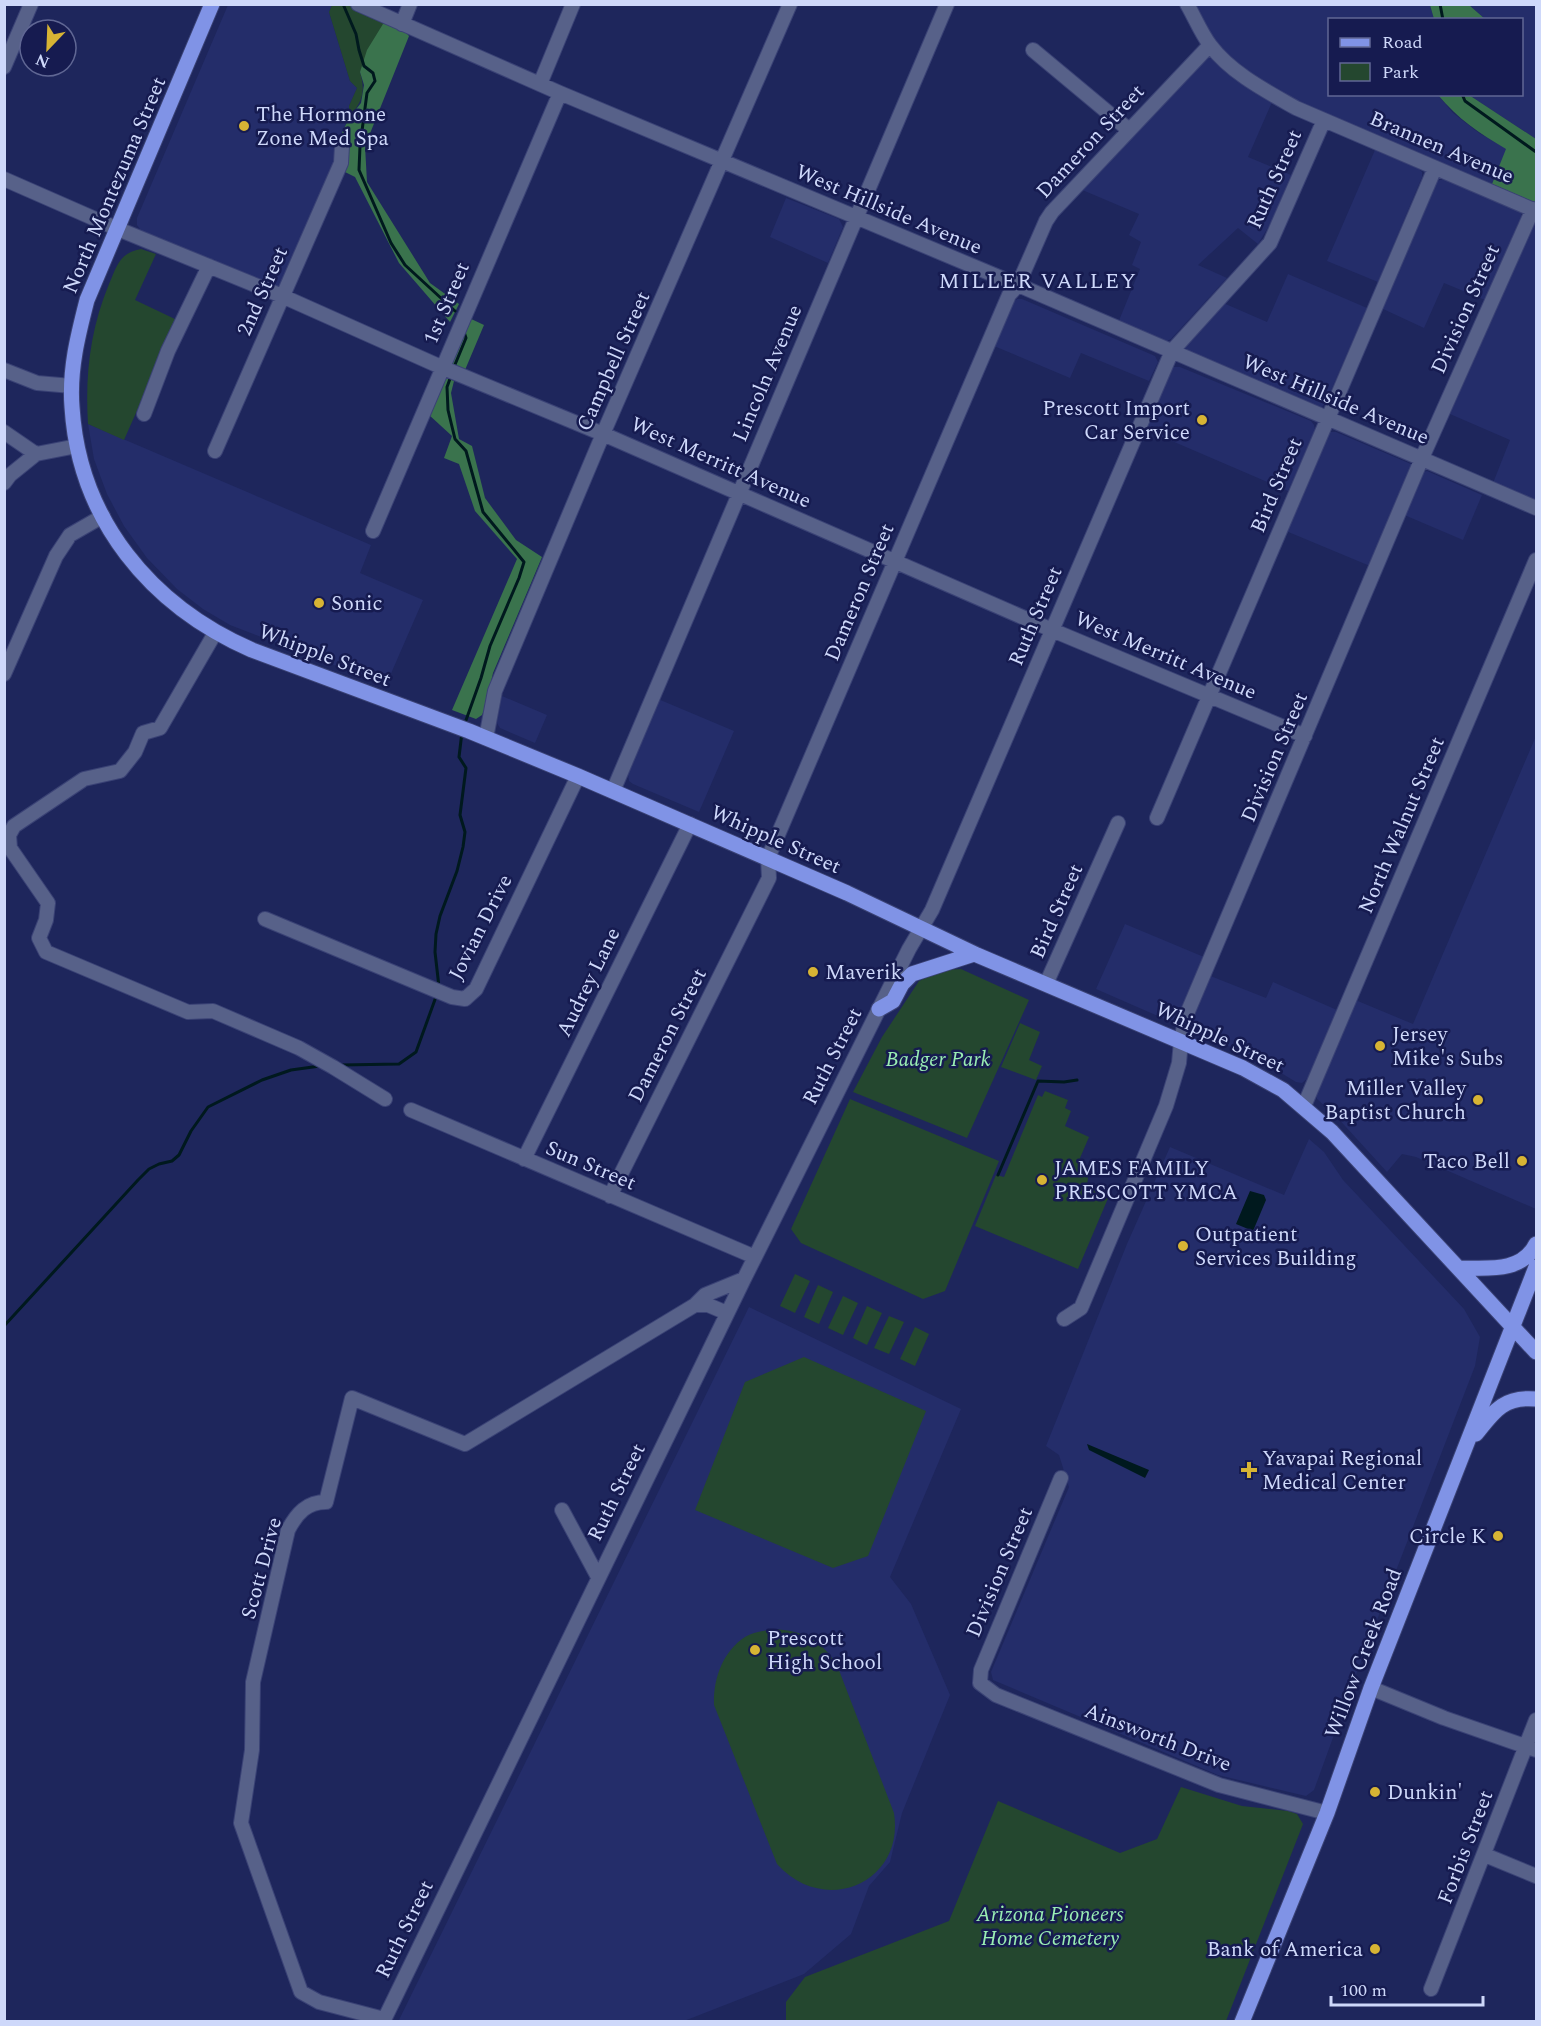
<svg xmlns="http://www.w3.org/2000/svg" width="1541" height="2026" viewBox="0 0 1541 2026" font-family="Spectral,serif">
	<rect width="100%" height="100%" fill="#1e265c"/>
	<path fill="#242d6a" d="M228,5H332L329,12L350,81L357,88L349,106V118L335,147V158L281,286L277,289L142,232L137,225V218Z
		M1189,5H1430L1434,19L1330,20V94L1438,95L1453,113L1479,133L1507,149L1492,184L1291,101L1267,87L1213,45Z
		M1469,5H1536V139L1469,95L1522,94V20L1485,19Z
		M1208,57L1215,60L1272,102L1248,157L1291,175L1272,221L1258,244L1238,228L1198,265L1227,278L1171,339L1165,342L1118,323L1140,269L1132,265L1141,242L1129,235L1139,214L1080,189L1204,59Z
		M1375,150L1419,169L1422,172V177L1378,282L1327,261Z
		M1440,180H1448L1517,209L1521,213V217L1485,300L1444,283L1424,328L1381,308L1435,182Z
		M786,198L839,219L843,227L828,263L770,237Z
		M1536,222V501L1493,483L1510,440L1450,414L1532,225Z
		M1288,274L1367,308L1326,402L1322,407H1317L1185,351L1183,348L1221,302L1267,322Z
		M1017,299H1022L1155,356L1158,362L1149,381L1081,353L1070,378L994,346L1013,303Z
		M1174,367H1180L1311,421L1314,425L1315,430L1288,491L1144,429L1170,371Z
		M88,424L371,545L360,573L423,600L386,685L230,625L203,609L177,589L147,558L124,526L107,494L94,459Z
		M1330,432H1336L1411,464L1412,466L1370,566L1286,531L1327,435Z
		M1427,471L1482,495L1463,540L1402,514L1423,472Z
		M502,696L547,715L535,743L500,728L497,723Z
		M658,699L734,731L699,812L633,784L629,781L628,774Z
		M1536,736V1209L1416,1157L1402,1154L1387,1172L1335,1115L1317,1099L1316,1092L1353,999L1413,1024Z
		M1125,924L1204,957L1177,1017L1173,1020H1167L1096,989Z
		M1208,975L1266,998L1273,982L1337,1010L1308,1078L1302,1083L1296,1082L1255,1057L1194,1032L1190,1026L1191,1021Z
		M1309,1139L1324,1152L1343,1180L1464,1309L1480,1337L1475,1366L1355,1677L1314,1790L1306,1796L1218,1775L993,1680L991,1672L1069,1487L1059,1455L1046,1446L1127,1244L1170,1147L1284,1195Z
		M749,1307L961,1409L890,1577L911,1604L950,1695L902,1813L890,1862L869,1886L851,1934L804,1974L684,2021L398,2022Z"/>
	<path fill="#24472f" d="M332,5H347L389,22L360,72C366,93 362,101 349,118V106L357,88L350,81L329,12Z
		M141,249L156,254L135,300L177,320L124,440L88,424C85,375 90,330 109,284C117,266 119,253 141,249Z
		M961,969L1029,1000L967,1138L853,1092L882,1037L919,981L944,970Z
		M1020,1023L1040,1032L1029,1060L1042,1066L1036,1080L1001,1067Z
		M1045,1091L1068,1100L1065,1108L1071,1111L1065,1126L1089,1137L1080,1158L1089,1169L1087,1186L1109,1196L1078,1269L975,1226L996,1175L1004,1177L1038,1095L1042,1097Z
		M850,1099L999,1161L945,1291L923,1299L801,1243L791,1229Z
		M795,1274L810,1281L795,1313L780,1306Z
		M818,1285L833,1292L819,1324L804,1317Z
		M843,1296L858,1303L843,1335L828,1328Z
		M867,1306L882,1313L867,1345L853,1338Z
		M889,1316L904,1322L889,1354L874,1348Z
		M915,1327L929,1334L915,1366L900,1359Z
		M804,1357L926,1411L868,1556L833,1568L695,1510L745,1382Z
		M773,1629C804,1631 820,1639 837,1665L894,1813C905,1883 824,1917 777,1864L714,1705C713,1680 722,1652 745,1637C753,1632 764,1631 773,1629Z
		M1181,1787L1242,1806L1288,1811L1297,1814L1303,1824L1226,2021H786V2002L805,1977L949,1921L998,1801L1120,1853L1157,1839Z"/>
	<path fill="#3a734d" d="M1430,5H1469L1485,19H1434Z
		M389,22L400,26L409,36L365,146L367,182L430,283L459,304L450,322L399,263L355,177L343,171L344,140L340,137L349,118L361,103L364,85L360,72L367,50L383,24Z
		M1438,95H1469L1536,139V203L1492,184L1506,149C1479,133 1458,119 1438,95Z
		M467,317L484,325L465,370L447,362Z
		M442,376L454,381L451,393L459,439L472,446L485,498L516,540L542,557L493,673L485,708L482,715L476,719L452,710L517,559L475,511L459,464L444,458L452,436L428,414Z"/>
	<path fill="#00191e" d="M1250,1191L1264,1195L1266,1200L1253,1231L1236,1224Z
		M1087,1444L1149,1470L1145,1478L1089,1450Z"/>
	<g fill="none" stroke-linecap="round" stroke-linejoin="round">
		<path stroke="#00191e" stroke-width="3" d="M343,4L356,34L359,50L364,66L373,73L375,81L367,93L360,146L359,170L391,243L405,265L455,311
			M1440,4L1443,20
			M1462,94L1465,101L1536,152
			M454,367L466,338L464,332
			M451,376L447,387L448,410L455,439L466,451L483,512L524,562L519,578L490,646L481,678L465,723
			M439,987L435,952L436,934L440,916L457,871L463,847L465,832L460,815L466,768L459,757L462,732
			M341,1065L399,1064L416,1052L437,994
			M998,1175L1038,1081L1064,1082L1077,1080
			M4,1326L138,1180L149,1169L159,1164L172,1161L179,1155L191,1131L208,1107L262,1080L291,1070L320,1066"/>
		<g stroke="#3a4275" stroke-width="16">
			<path id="minor" d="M358,4L560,93L1018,285L1536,508
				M1187,4C1195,18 1201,33 1210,45C1231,73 1266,91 1296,108L1536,211
				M402,24L410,4
				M1033,50L1129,130
				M4,67L31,4
				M540,84L573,4
				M4,179L118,229L282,296L441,367L603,434L1052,630L1305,736
				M4,370L37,383L72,386
				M144,414L168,351L209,266
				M4,432L36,454
				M215,451L341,163L342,146
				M4,483L10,475L36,454L77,446
				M373,531L560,93
				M215,633L160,728L143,733L135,752L120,771L84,779L14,826L9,835L10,848L48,903L46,920L39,938L46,952L188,1012L213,1011L299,1048L333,1067L385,1099
				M4,674L56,556L70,535L103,516
				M486,738L495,691L603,434L790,4
				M613,791L947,4
				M1157,818L1435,168
				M265,919L452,997L465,999L476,989L578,776
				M1046,984L1118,823
				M1304,1106L1536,560
				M411,1110L755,1257
				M524,1159L690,824
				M610,1196L769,878L768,858L1009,295L1018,285L1046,221L1052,212L1210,45
				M727,1313L708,1305H695L705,1295L744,1279
				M1064,1319L1081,1308L1166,1106L1179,1063L1181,1041L1186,1016L1422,458L1533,209
				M1061,1478L981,1670L980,1683L996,1695L1219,1785L1327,1813
				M562,1510L598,1577
				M1371,1688L1444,1718L1536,1750
				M1485,1855L1536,1876
				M1431,1989L1536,1720
				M384,2019L319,2002L301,1992L241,1823L252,1750L253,1682L288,1530C297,1513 307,1502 326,1502L352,1398L465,1444L695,1305
				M383,2022L744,1279L909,949L932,910L1172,351L1270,243L1324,120"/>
		</g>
		<g stroke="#3a4275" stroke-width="17">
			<path id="major" d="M212,4L87,300C78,335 69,370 72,407C79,520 151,606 252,650L469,731L578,776L847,893L977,955L1243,1068L1283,1090L1332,1132L1536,1352
				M879,1009L893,1001L902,984L912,974L974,954
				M1460,1268C1487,1268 1522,1273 1536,1244
				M1476,1434C1494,1411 1504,1396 1536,1399
				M1242,2022L1327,1813L1371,1688L1536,1267"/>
		</g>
		<use href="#minor" stroke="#576189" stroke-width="14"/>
		<use href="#major" stroke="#8093e6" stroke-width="15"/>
	</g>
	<g fill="#d7b434" stroke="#161b50" stroke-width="2">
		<circle cx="244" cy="126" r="6"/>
		<circle cx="1202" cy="420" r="6"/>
		<circle cx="319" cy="603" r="6"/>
		<circle cx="813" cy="972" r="6"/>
		<circle cx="1380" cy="1046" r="6"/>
		<circle cx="1478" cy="1100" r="6"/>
		<circle cx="1522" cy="1161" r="6"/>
		<circle cx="1042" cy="1180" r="6"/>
		<circle cx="1183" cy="1246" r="6"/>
		<path d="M1246 1461h6v6h6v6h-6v6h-6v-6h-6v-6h6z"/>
		<circle cx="1498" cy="1536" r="6"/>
		<circle cx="755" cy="1650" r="6"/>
		<circle cx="1375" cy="1792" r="6"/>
		<circle cx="1375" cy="1949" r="6"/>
	</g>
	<g text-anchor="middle" stroke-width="5" stroke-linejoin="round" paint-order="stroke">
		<g font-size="21" fill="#ced8fa" stroke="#161b50" text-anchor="start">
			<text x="256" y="121">The Hormone<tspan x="256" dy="24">Zone Med Spa</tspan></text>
			<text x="1190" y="415" text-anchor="end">Prescott Import<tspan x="1190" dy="24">Car Service</tspan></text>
			<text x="331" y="610">Sonic</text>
			<text x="825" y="979">Maverik</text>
			<text x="1392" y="1041">Jersey<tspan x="1392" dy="24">Mike's Subs</tspan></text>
			<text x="1466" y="1095" text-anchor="end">Miller Valley<tspan x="1466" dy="24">Baptist Church</tspan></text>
			<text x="1510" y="1168" text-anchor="end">Taco Bell</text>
			<text x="1054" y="1175">JAMES FAMILY<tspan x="1054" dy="24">PRESCOTT YMCA</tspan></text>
			<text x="1195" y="1241">Outpatient<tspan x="1195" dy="24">Services Building</tspan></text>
			<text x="1262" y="1465">Yavapai Regional<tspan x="1262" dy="24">Medical Center</tspan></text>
			<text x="1486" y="1543" text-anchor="end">Circle K</text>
			<text x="767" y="1645">Prescott<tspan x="767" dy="24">High School</tspan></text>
			<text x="1387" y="1799">Dunkin'</text>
			<text x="1363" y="1956" text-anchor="end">Bank of America</text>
		</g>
		<g font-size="21" fill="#ced8fa" stroke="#161b50">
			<text transform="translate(1090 141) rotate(-47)" y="7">Dameron Street</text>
			<text transform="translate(1442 147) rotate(23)" y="7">Brannen Avenue</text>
			<text transform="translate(1274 179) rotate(-66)" y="7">Ruth Street</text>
			<text transform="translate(114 185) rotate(-67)" y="7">North Montezuma Street</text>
			<text transform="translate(889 209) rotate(23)" y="7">West Hillside Avenue</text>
			<text transform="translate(262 291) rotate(-66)" y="7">2nd Street</text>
			<text transform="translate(446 303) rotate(-67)" y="7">1st Street</text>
			<text transform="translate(1465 309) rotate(-66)" y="7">Division Street</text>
			<text transform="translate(613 361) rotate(-66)" y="7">Campbell Street</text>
			<text transform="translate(767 373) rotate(-67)" y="7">Lincoln Avenue</text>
			<text transform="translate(1336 399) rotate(23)" y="7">West Hillside Avenue</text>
			<text transform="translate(721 462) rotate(24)" y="7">West Merritt Avenue</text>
			<text transform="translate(1276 485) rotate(-67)" y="7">Bird Street</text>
			<text transform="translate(859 592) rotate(-67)" y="7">Dameron Street</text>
			<text transform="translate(1035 616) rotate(-67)" y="7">Ruth Street</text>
			<text transform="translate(325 655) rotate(21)" y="7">Whipple Street</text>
			<text transform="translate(1166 655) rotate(23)" y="7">West Merritt Avenue</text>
			<text transform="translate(1274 757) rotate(-67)" y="7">Division Street</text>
			<text transform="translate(1401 825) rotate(-67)" y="7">North Walnut Street</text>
			<text transform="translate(776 839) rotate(24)" y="7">Whipple Street</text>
			<text transform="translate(1056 911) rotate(-66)" y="7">Bird Street</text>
			<text transform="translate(480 927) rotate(-63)" y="7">Jovian Drive</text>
			<text transform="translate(588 982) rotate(-64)" y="7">Audrey Lane</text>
			<text transform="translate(667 1035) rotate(-63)" y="7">Dameron Street</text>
			<text transform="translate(1220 1037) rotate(25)" y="7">Whipple Street</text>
			<text transform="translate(832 1056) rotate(-63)" y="7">Ruth Street</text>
			<text transform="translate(591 1165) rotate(23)" y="7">Sun Street</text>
			<text transform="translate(616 1492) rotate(-64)" y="7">Ruth Street</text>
			<text transform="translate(261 1568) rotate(-75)" y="7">Scott Drive</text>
			<text transform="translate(999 1572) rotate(-67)" y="7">Division Street</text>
			<text transform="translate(1363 1653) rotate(-69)" y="7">Willow Creek Road</text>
			<text transform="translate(1158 1737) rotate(21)" y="7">Ainsworth Drive</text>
			<text transform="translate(1465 1847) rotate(-69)" y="7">Forbis Street</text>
			<text transform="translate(404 1929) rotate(-64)" y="7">Ruth Street</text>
		</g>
		<g font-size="21" font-style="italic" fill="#9aeeb3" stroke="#161b50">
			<text x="938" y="1066">Badger Park</text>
			<text x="1050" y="1921">Arizona Pioneers<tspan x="1050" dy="24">Home Cemetery</tspan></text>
		</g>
		<g font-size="22" letter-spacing="1.5" fill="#ced8fa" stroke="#161b50">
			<text x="1038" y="288">MILLER VALLEY</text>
		</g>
	</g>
	<rect width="1541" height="2026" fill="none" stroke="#ced8fa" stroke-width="12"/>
	<rect x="1328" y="18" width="195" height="78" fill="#161b50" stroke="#606794" stroke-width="1.5"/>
	<rect x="1340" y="38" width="30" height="9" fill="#8093e6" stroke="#606794" stroke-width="1.5"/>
	<text x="1382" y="48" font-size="18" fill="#ced8fa">Road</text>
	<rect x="1340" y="63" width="30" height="18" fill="#24472f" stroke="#606794" stroke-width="1.5"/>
	<text x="1382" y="78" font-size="18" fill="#ced8fa">Park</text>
	<g transform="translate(48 48) rotate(203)"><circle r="28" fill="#161b50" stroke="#606794" stroke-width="1.5"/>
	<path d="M0-4.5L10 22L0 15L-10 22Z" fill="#d7b434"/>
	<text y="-9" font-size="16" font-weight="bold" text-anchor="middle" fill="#ced8fa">N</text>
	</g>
	<path d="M1331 1996v9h152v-9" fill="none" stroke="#ced8fa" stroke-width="3"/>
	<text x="1340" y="1996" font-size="18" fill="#ced8fa" stroke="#161b50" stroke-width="4.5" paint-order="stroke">100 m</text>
</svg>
